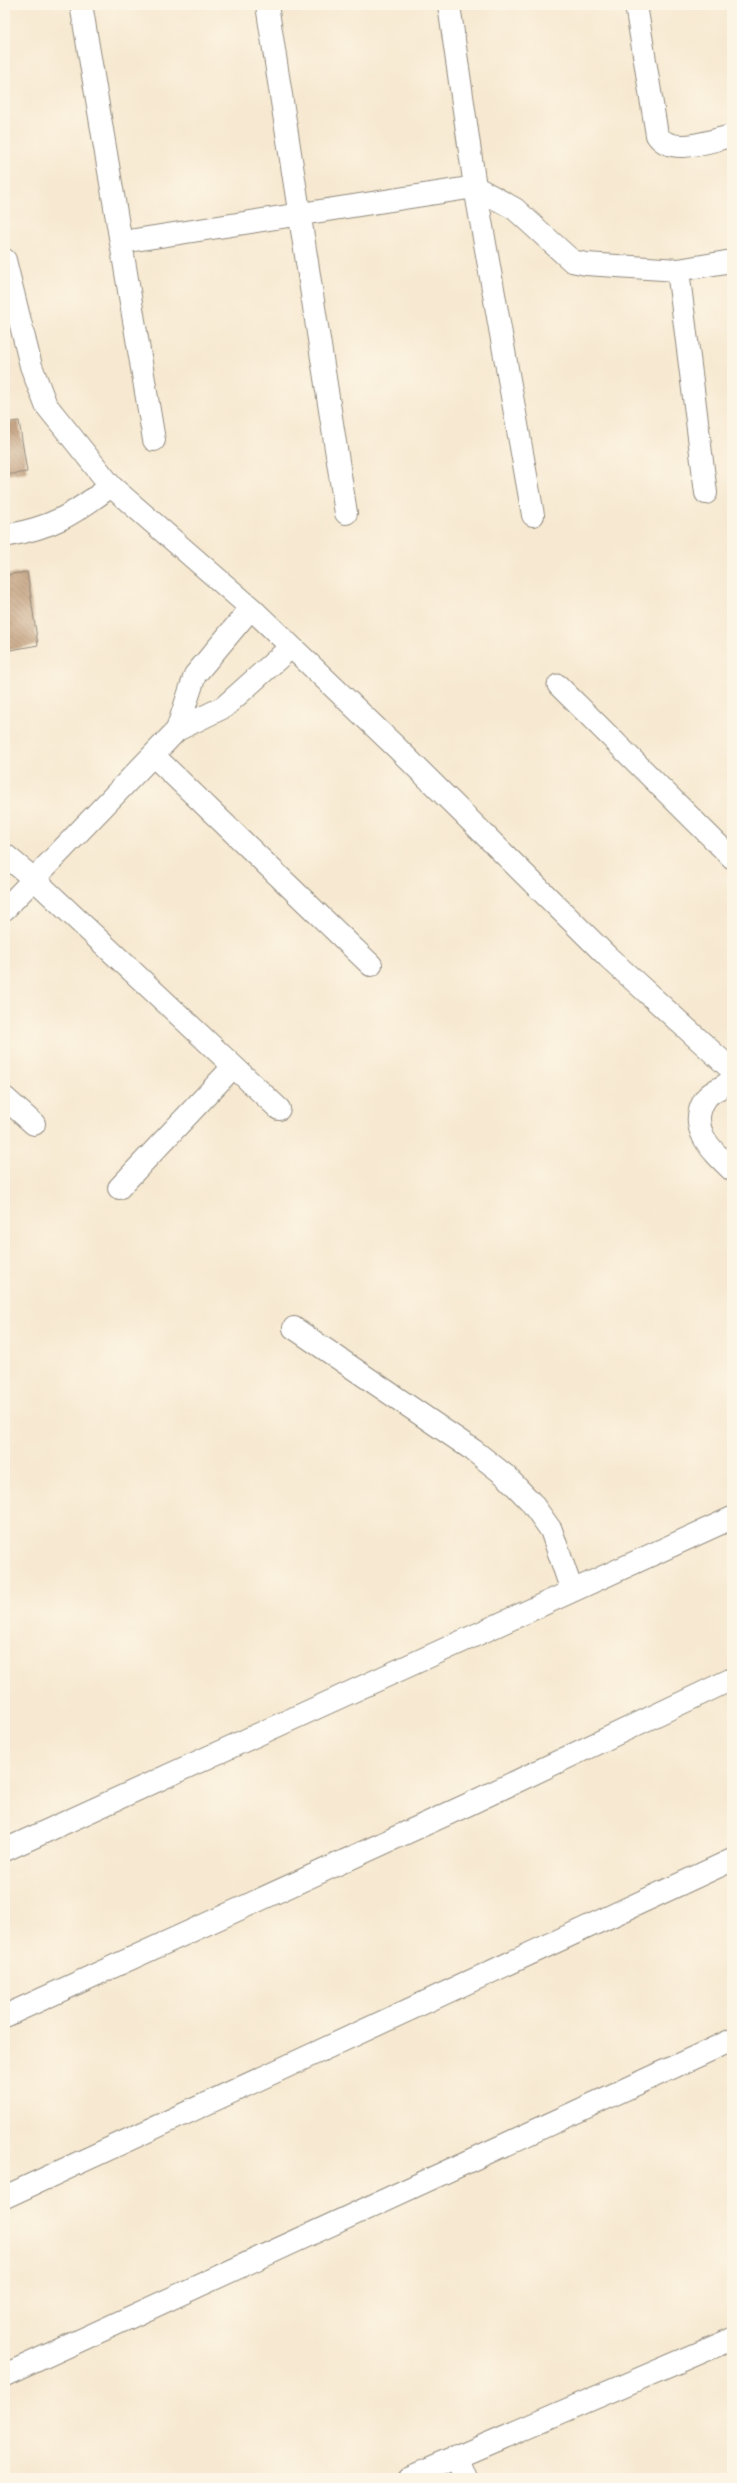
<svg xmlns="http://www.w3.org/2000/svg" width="737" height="2483" viewBox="0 0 737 2483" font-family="Sriracha,sans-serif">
	<defs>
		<pattern id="building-back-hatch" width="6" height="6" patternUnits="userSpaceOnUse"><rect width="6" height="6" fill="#c19d7b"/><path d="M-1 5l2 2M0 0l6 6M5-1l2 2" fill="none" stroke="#9d8065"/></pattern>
	</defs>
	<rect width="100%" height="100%" fill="#fcf5e5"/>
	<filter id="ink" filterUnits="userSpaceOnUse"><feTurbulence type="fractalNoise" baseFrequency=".025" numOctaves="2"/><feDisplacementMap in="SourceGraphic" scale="8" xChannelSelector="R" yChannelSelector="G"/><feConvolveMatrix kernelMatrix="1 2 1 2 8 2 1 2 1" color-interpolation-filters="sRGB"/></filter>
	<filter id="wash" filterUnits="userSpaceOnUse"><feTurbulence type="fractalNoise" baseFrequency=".012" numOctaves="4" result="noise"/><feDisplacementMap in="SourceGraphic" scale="16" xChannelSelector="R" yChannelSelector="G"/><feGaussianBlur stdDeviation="0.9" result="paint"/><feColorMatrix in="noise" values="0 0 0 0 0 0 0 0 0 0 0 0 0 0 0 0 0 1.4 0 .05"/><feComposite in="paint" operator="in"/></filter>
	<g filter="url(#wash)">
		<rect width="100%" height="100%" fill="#f7e9d1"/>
		<g id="blocks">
			<path fill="url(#building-back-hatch)" d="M19,421L27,472L5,475V423Z
				M27,572L38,645L5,651V575Z"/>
		</g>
	</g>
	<g filter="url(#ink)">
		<use href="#blocks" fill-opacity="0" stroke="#918a7e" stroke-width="1"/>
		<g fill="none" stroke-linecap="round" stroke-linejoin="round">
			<g stroke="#918a7e" stroke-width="23">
				<path id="lane" d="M558,685L732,858"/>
			</g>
			<g stroke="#918a7e" stroke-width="24">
				<path id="street" d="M267,5L346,513
					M449,5L475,187L533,515
					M636,5L657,135C672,157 710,140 732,136
					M82,10L154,440
					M122,242L475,187L515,209L572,261L586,264L678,270L732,261
					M5,260L31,366L46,405L111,486L251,608L397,748L608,957L732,1070
					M678,270L706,493
					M5,536C54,527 72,515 111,486
					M177,730L195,675L251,608
					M153,755L371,965
					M5,855L34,879L279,1109
					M5,909L177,730L224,707L291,647
					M732,1081C725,1086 711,1091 706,1098C686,1127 712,1151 732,1170
					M5,1098L34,1124
					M119,1188L233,1067
					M294,1328L473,1450L506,1476L531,1502L551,1530L572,1591
					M5,1850L732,1518
					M5,2016L467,1805L732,1679
					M5,2197L732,1860
					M5,2375L732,2040
					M456,2456L465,2478
					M408,2478L732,2339"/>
			</g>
			<use href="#lane" stroke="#fff" stroke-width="21"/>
			<use href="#street" stroke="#fff" stroke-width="22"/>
		</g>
	</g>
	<rect width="737" height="2483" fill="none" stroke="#fcf5e5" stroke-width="20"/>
</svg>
